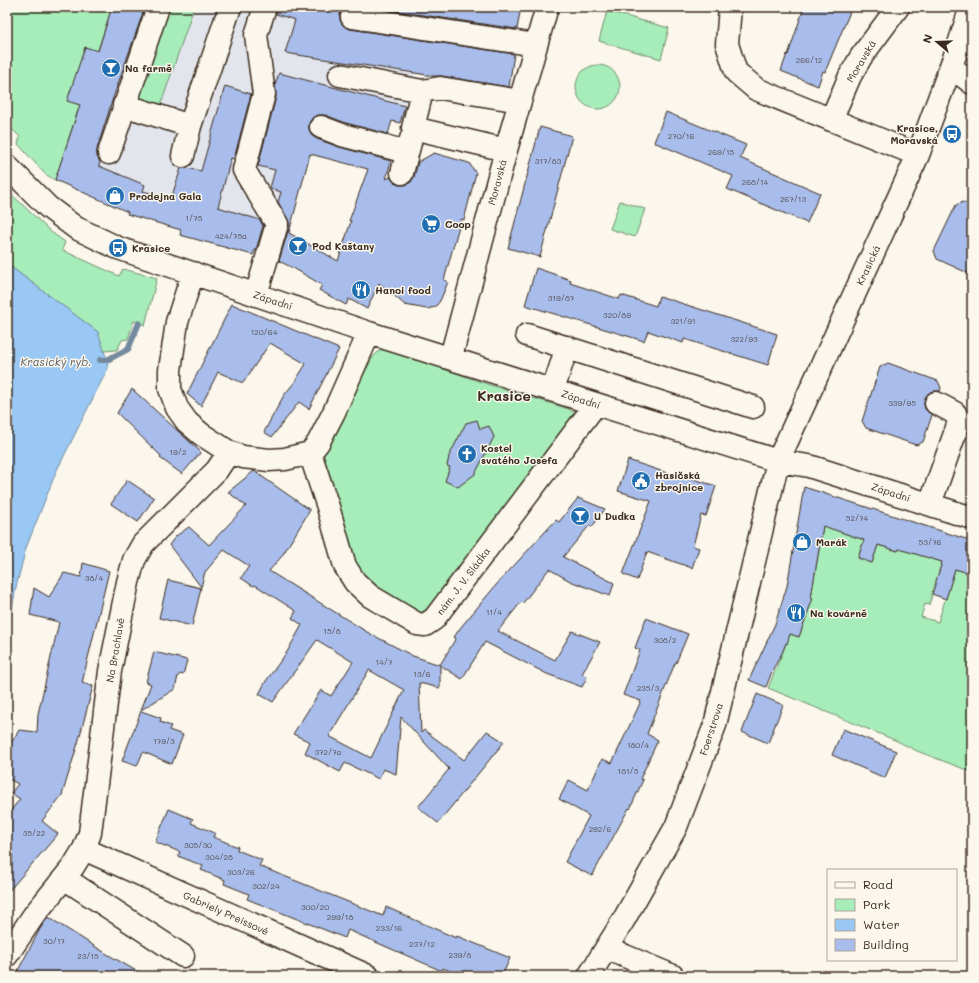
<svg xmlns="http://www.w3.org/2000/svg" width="979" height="983" viewBox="0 0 979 983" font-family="Mali,sans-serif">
	<rect width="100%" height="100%" fill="#fbf7ec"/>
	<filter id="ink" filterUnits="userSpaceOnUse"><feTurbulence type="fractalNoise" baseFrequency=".025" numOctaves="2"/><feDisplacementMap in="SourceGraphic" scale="8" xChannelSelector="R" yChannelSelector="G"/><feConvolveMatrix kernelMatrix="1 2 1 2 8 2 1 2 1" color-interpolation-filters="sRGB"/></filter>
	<g filter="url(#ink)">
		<path fill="#e2e6ec" d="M112,7H521L510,89L414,74L400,123L330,104L335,88L328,87L281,263L180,235L181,230L127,214L128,212L55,180Z"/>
		<path fill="#a7edb9" stroke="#718c6c" d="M7,7H112L55,180L45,174L18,144L20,137L7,124Z
			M165,7H194L159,110L137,104Z
			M607,11L669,28L661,59L599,41Z
			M576 87a22 22 0 1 1 44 0a22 22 0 1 1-44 0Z
			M7,190L51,232L65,242L62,250L119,276L123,269L157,278L145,325L134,321L128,339L122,340L117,350L104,351L98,332L7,264Z
			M620,201L645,209L635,237L610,229Z
			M382,349L390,350L487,384L569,409L576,414L432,606L420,613H413L366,583L353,564L322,460L325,447L330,436L373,357L379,351Z
			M825,514L838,531L864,540L858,558L872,563L878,545L898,551L903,539L914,553L942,562L929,605L925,604L921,617L938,622L955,569L972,574V772L917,751L897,741L768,688L790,634L799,637L811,597Z"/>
		<path fill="#99c8f4" stroke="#73899e" d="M7,264L98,332L107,360L108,368L56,472L26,548L16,587L9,626L7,628Z"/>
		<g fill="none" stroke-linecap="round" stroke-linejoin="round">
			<path stroke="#73899e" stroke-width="6" d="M100,360H107L128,349L139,323"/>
		</g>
		<path fill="#a8bdeb" stroke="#3b2a1e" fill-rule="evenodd" d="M112,7H145L112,101L97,149V156L100,162L99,166L145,185L143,191L171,199L181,168H187L201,171L225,86L251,94L234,159L231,158L218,207L260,220L263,226L256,250H255L253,255L180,235L181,230L127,214L128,212L55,180L80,105L67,101L85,47L98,51Z
			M277,7H345L342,10L340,15V21L344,26L350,29L514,54L509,87L442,76H434L285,53L295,20L276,14Z
			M369,7H521L517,29Z
			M804,7H852L825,72L823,71L818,86L781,71L787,54L788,55Z
			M279,73L405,106L400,123L392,121L388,134L346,123L325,115H319L313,117L309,123V129L311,135L317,139L339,147L391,161L386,179L390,177L394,182L398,185H406L411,182L414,177L418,162L434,153L469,163L476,173L464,220L461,219L444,280L448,282L440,301L435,307L427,309L405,305L379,283L367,309L349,299L346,305L319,290L322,285L295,269L279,261L289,228V222L278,202L281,192L270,188L275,170L258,166L276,97L275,85ZM310,154L368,169L349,221H351L338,261L289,233Z
			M666,112L746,145L740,158L820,193L807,223L727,189L733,176L654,142Z
			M540,127L572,136L540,257L508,248Z
			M963,202L972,206V275L937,259L934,251L956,205Z
			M536,268L571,280L570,283L619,299L621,295L656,306L659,296L777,334L768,365L684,339L683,343L648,331L644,341L525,305Z
			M232,304L339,349L309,409L299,402L272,437L264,432L284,395L294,383L306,364L270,343L243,383L218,372L201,406L187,394Z
			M888,363L938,381L941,388L940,391H935L930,392L925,398L924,404L925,409L932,415L923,442L916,445L866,428L862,421L880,367Z
			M132,389L201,452L182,474L160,458L161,456L117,413Z
			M477,420L480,429L489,426L494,437L475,474L458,487L445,481L450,467L447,466L449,456L466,423Z
			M628,460L676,476L678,474L716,486L706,516L701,515L693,546L699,548L692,568L647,552L637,580L623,574L651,501L618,491Z
			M254,471L310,510L282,556L269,571L367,632L413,656L440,665V688L419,683L421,733L424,730L464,760L487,731L504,742L438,823L418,807L449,769L401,717L396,774L383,769L379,779L345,763L340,772L305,753L310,742L293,734L321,690L331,696L353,662L317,640L273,702L259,694L266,681L287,652L302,625L292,618L296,611L255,585L253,586L241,578L249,566L224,550L205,572L201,587L169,545L176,536L189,527L209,545L246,506L228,492ZM369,670L404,690L371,758L329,736Z
			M127,480L154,498L138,522L111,504Z
			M804,487L972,541V574L955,569L946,599L932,594L942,562L899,549L898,551L878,545L872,563L858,558L864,540L823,526L811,597L813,598L799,637L790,634L787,644L786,643L782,653L773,669L766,687L749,680L775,624L787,586Z
			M578,498L605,509L592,527L589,526L563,557L614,583L610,596L570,581L549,569L523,603L521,602L498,631L555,660L572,631L600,642L582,674L587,677L582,687L547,674L485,642L462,679L440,665L456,638L454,637L461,627L497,584L556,520L559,522Z
			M83,563L109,571L82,683L93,686L78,743L62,795L42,821L58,834L7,893V815L20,799L11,793L18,784L7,778V750L19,730L37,732L38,714L59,622L30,615L34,588L49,597L64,573L81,577Z
			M168,580L201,588L192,626L159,618Z
			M646,618L688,634L676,663H675L647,734L658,740L640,779L643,780L630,809L629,808L592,876L565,862L589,816L559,799L569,780L588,790L602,759L612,763L641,701L623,695L640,650L635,648Z
			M154,652L187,660L183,675L180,674L178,676L175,689L141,710L151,684L146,682Z
			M757,694L783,705L768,743L742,732Z
			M141,711L161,718L160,722L171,726L169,730L183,735L172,764L143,752L137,766L122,761Z
			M843,729L896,751L885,778L832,755Z
			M169,809L193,819L191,823L215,833L213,837L238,847L237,850L262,860L259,866L383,916L386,907L456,938L457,936L510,958L502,976H461L443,968L442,971L348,930L345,938L247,899L249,894L224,884L225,880L201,870L203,866L178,856L180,852L155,842Z
			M48,917L107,954L145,976H15L40,929Z"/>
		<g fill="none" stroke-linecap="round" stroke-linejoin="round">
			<g stroke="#3b2a1e" stroke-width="25">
				<path id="minor" d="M730,7L727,44L736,72L756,89L918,155
					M352,17L536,45
					M951,67L972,83
					M340,75L422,91L440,88L520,101
					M422,91L413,128L506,150
					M124,105L190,126
					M831,120L850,76L861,57L898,7
					M321,127L342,135L407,152
					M109,153L158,7
					M183,156L190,126L230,7
					M7,166L48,207L76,228L118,248L369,333L778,461L809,466L972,518
					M402,173L411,139
					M193,273L177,322L170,370V389L177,408L187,422L201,434L229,452L243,457L269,460L285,459L310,453
					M256,295L277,224L244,170L264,94L256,35L265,7
					M369,333L334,412L318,443L310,453L328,507L345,566L355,582L370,596L417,624L425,625L434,619L596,404
					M527,335L753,407
					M451,357L506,150L547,7
					M553,390L567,347
					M930,504L959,422L955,413L936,403
					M84,849L368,976
					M64,878L183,956
					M607,947L625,956L673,976
					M7,955L34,915L73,867L84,849L90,833L110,671L128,582L134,560L143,544L217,470L229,452
					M589,976L623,921L676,827L715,725L778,461L918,155L958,47L971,7"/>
			</g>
			<use href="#minor" stroke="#fbf7ec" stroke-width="22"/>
		</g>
	</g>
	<defs>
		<g id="bar-disc" transform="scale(1)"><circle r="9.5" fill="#1f6fb2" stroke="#fbf7ec"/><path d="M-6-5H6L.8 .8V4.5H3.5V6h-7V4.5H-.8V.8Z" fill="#fff"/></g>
		<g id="bus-disc" transform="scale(1)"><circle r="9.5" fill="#1f6fb2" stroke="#fbf7ec"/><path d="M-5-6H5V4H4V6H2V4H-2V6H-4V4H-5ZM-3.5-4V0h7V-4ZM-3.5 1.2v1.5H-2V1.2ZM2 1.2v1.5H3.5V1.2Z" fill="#fff"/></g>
		<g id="shop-disc" transform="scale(1)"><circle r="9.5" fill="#1f6fb2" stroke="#fbf7ec"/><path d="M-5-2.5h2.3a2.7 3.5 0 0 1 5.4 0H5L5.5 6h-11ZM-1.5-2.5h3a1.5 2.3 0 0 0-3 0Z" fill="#fff"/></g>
		<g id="supermarket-disc" transform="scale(1)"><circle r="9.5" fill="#1f6fb2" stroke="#fbf7ec"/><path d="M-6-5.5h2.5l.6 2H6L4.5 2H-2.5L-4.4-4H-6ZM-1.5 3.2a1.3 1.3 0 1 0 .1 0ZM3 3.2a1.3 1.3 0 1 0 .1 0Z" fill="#fff"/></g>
		<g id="restaurant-disc" transform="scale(1)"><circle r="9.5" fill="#1f6fb2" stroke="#fbf7ec"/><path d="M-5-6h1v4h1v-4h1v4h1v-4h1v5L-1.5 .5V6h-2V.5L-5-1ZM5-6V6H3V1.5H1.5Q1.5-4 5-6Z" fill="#fff"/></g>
		<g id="church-disc" transform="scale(1)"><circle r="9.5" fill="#1f6fb2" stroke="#fbf7ec"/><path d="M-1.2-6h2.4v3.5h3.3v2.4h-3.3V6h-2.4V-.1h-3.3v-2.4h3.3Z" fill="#fff"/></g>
		<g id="civic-disc" transform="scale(1)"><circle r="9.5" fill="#1f6fb2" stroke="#fbf7ec"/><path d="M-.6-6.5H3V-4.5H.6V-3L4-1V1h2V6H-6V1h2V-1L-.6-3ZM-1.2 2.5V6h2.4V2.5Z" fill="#fff"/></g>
	</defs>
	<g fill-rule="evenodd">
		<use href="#bar-disc" x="111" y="68"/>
		<use href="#bus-disc" x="952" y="134"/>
		<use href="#shop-disc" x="115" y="196"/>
		<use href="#supermarket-disc" x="431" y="224"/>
		<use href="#bar-disc" x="298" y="246"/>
		<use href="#bus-disc" x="118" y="248"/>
		<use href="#restaurant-disc" x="361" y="290"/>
		<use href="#church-disc" x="467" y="454"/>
		<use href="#civic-disc" x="641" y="481"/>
		<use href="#bar-disc" x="580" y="516"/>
		<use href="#shop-disc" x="802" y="542"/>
		<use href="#restaurant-disc" x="796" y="613"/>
	</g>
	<g text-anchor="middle" stroke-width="3" stroke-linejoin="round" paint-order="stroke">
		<g font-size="8" fill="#564f51">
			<text x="809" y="63">266/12</text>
			<text x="681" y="139">270/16</text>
			<text x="721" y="155">269/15</text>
			<text x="548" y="164">317/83</text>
			<text x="755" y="185">268/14</text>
			<text x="793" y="202">267/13</text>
			<text x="194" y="221">1/75</text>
			<text x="231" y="239">424/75a</text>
			<text x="561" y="301">319/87</text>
			<text x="617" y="318">320/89</text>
			<text x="683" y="324">321/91</text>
			<text x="264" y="335">120/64</text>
			<text x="744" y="342">322/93</text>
			<text x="902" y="406">339/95</text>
			<text x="178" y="455">19/2</text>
			<text x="857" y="521">52/74</text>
			<text x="930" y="545">53/76</text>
			<text x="94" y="581">38/4</text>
			<text x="494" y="615">11/4</text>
			<text x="332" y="634">15/8</text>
			<text x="665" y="643">308/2</text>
			<text x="384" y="665">14/7</text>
			<text x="422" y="677">13/6</text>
			<text x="648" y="691">235/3</text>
			<text x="164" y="744">179/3</text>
			<text x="638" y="748">180/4</text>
			<text x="328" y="755">372/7a</text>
			<text x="628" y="774">181/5</text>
			<text x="600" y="832">292/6</text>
			<text x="34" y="836">35/22</text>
			<text x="198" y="848">305/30</text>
			<text x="219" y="860">304/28</text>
			<text x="241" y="875">303/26</text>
			<text x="266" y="889">302/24</text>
			<text x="315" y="910">300/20</text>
			<text x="340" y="920">299/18</text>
			<text x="389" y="931">233/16</text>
			<text x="54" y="944">30/17</text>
			<text x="422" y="947">237/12</text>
			<text x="460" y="958">239/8</text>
			<text x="88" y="959">23/15</text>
		</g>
		<g font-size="10" fill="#3b2a1e" stroke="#fbf7ec">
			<text transform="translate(861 61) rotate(-59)" y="4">Moravská</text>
			<text transform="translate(497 182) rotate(-75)" y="4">Moravská</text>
			<text transform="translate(868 265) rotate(-65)" y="4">Krasická</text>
			<text transform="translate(273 300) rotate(18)" y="4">Západní</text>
			<text transform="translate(581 399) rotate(18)" y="4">Západní</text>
			<text transform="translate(891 492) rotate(18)" y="4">Západní</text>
			<text transform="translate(463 581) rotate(-53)" y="4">nám. J. V. Sládka</text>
			<text transform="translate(115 650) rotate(-80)" y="4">Na Brachlavě</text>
			<text transform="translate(711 729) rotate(-72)" y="4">Foerstrova</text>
			<text transform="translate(226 913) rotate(24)" y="4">Gabriely Preissové</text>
		</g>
		<g font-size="10" font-weight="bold" fill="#3b2a1e" stroke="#fbf7ec" text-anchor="start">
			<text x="125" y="72">Na farmě</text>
			<text x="938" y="132" text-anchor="end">Krasice,<tspan x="938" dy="12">Moravská</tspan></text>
			<text x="129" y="200">Prodejna Gala</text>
			<text x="445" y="228">Coop</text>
			<text x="312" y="250">Pod Kaštany</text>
			<text x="132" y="252">Krasice</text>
			<text x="375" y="294">Hanoi food</text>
			<text x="481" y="452">Kostel<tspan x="481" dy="12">svatého Josefa</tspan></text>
			<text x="655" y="479">Hasičská<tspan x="655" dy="12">zbrojnice</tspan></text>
			<text x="594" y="520">U Dudka</text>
			<text x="816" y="546">Marák</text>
			<text x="810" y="617">Na kovárně</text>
		</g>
		<g font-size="11" font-style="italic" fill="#57595e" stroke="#fbf7ec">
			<text x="56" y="366">Krasický ryb.</text>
		</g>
		<g font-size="14" font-weight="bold" fill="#3b2a1e" stroke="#fbf7ec">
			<text x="504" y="401">Krasice</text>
		</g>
	</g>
	<rect width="979" height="983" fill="none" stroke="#fbf7ec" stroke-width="24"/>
	<rect x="12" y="12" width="955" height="959" fill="none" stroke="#3b2a1e" stroke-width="1.5" filter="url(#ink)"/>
	<rect x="827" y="869" width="130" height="92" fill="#fbf7ec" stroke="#aea59a"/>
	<rect x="835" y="882" width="20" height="6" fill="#fbf7ec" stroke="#aea59a"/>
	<text x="863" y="889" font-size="12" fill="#3b2a1e">Road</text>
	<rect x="835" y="899" width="20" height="12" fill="#a7edb9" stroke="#aea59a"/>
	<text x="863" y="909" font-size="12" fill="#3b2a1e">Park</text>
	<rect x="835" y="919" width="20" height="12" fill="#99c8f4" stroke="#aea59a"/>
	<text x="863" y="929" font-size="12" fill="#3b2a1e">Water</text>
	<rect x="835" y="939" width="20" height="12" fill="#a8bdeb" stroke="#aea59a"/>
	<text x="863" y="949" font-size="12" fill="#3b2a1e">Building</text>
	<g transform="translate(937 42) rotate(289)" stroke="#fbf7ec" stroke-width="3" paint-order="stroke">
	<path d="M0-3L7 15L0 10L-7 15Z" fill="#3b2a1e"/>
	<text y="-6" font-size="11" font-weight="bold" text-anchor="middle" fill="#3b2a1e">N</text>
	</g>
</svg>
